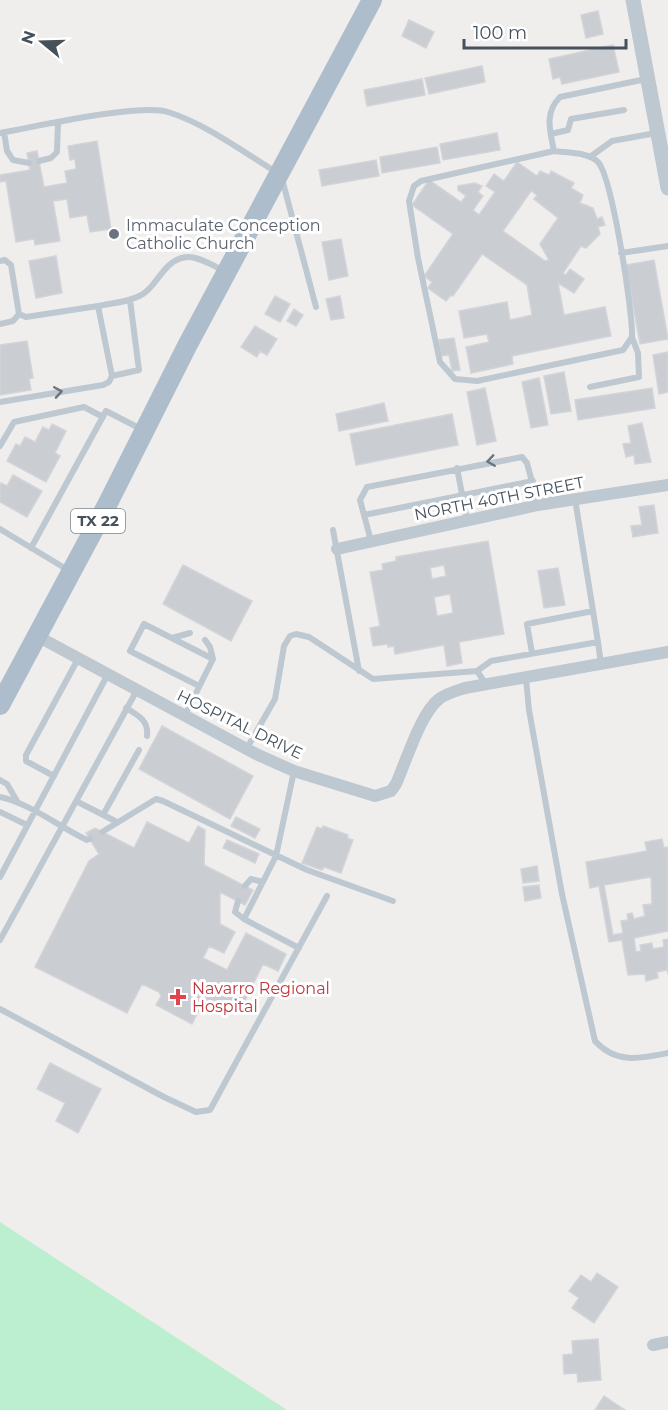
<svg xmlns="http://www.w3.org/2000/svg" width="668" height="1410" viewBox="0 0 668 1410" font-family="Montserrat,sans-serif">
	<rect width="100%" height="100%" fill="#f0eeed"/>
	<path fill="#bceed0" d="M0,1222L287,1410H0Z"/>
	<path fill="#cacdd2" stroke="#d2d4d9" stroke-width="1.5" fill-rule="evenodd" d="M598,11L603,34L586,38L581,15Z
		M409,20L434,32L426,48L402,36Z
		M613,45L619,72L562,84L560,77L553,79L549,59Z
		M482,66L485,82L429,94L425,78Z
		M422,79L425,95L367,106L364,90Z
		M497,133L500,150L443,160L440,144Z
		M97,141L111,229L90,232L87,215L70,218L67,199L53,201L60,241L35,245L34,239L16,242L6,181L0,182V175L30,170L27,153L37,151L44,187L67,183L65,171L76,169L75,159L70,160L68,146Z
		M437,147L440,163L382,173L380,157Z
		M376,160L379,176L322,186L319,170Z
		M517,162L537,176L540,171L549,175L551,171L574,183L571,188L583,195L580,203L593,208L597,219L602,217L605,225L598,227L600,234L586,248L581,246L563,273L566,275L570,269L584,279L574,293L558,283L564,315L605,307L611,336L512,356L513,364L471,373L466,347L489,342L487,334L464,338L459,311L507,302L510,320L532,315L527,285L482,254L453,296L451,295L446,301L428,288L432,282L424,276L453,234L412,205L429,180L461,202L466,196L458,190V186L475,183L482,186L478,192L483,196L473,210L479,215L495,192L486,186L494,174L504,181ZM531,191L537,195L534,199L558,218L540,244L549,260L545,261L503,231Z
		M341,239L348,276L329,280L322,242Z
		M56,256L62,293L36,298L29,261Z
		M654,260L668,339L640,344L626,265Z
		M275,296L290,304L280,322L265,314Z
		M340,296L344,318L331,320L326,299Z
		M294,309L303,315L296,326L287,321Z
		M255,326L277,339L267,355L260,351L257,357L241,347Z
		M454,338L460,370L452,371L449,355L441,356L439,340Z
		M27,341L33,378L29,379L31,390L0,395V345Z
		M668,352V392L659,394L653,355Z
		M564,372L571,411L551,414L544,376Z
		M539,378L548,425L531,428L522,382Z
		M485,388L496,441L477,445L467,392Z
		M652,388L655,408L578,420L575,400Z
		M384,403L388,421L339,431L336,414Z
		M452,414L458,445L356,465L350,434Z
		M642,423L651,462L635,464L634,455L626,457L623,444L631,443L628,426Z
		M52,424L66,431L55,453L60,456L46,482L7,461L16,444L20,446L25,437L35,442L43,427L49,430Z
		M13,475L42,491L27,517L0,502V485L1,483L7,486Z
		M654,505L658,533L633,537L631,526L642,525L639,507Z
		M488,541L504,634L459,642L462,663L447,666L444,645L395,654L394,646L388,647V644L373,646L370,628L380,626L370,572L383,570L382,564L396,561V557ZM444,565L446,576L432,579L430,568ZM450,594L453,613L437,616L434,597Z
		M183,565L252,601L231,641L163,604Z
		M558,568L565,605L544,608L538,571Z
		M162,726L253,776L230,819L139,769Z
		M236,817L260,829L255,838L231,826Z
		M147,822L189,843L198,826L205,830L204,865L253,890L245,905L220,892V924L235,932L224,953L209,946L203,958L227,970L246,933L286,954L278,971L263,964L241,1009L200,1008L192,1024L156,1005L161,996L159,992L142,984L127,1013L35,967L89,861L99,854L86,833L95,828L134,848Z
		M323,826L348,835L347,838L353,840L341,873L324,867L322,870L302,863L317,827L322,829Z
		M662,839L664,848L668,847V931L634,938L636,952L641,951L640,945L652,943L653,949L664,947L663,940L668,939V974L667,970L657,972L658,978L646,981L645,974L628,975L622,940L609,942L599,886L590,888L586,862L647,851L645,842ZM651,877L652,904L643,905L645,916L634,919L632,913L627,914L628,920L621,921L623,933L613,935L604,885Z
		M227,840L259,854L255,863L223,848Z
		M537,866L539,881L523,883L521,869Z
		M539,885L541,898L525,901L523,887Z
		M50,1063L101,1089L78,1133L56,1121L65,1103L37,1089Z
		M597,1273L618,1287L594,1323L572,1308L579,1298L569,1291L581,1275L591,1282Z
		M598,1339L601,1380L578,1382L577,1373L564,1374L563,1355L573,1354L572,1341Z
		M604,1396L625,1410H595Z"/>
	<g fill="none" stroke-linecap="round" stroke-linejoin="round">
		<path stroke="#bec8d0" stroke-width="6" d="M4,132L7,151L13,160L29,163
			M0,133C34,127 140,103 168,112C206,124 242,151 276,172
			M551,134L568,130L571,119L624,110
			M554,151C568,153 588,152 598,162C612,177 633,312 632,337L623,350L477,381L455,379L440,362L418,258L409,201L414,186L421,181Z
			M554,151C550,131 544,113 560,97L646,79
			M590,157L612,141L656,133
			M39,161L51,158L57,152L58,123
			M282,179L316,307
			M621,253L668,246
			M0,261L5,260L11,265L19,314L13,321L0,324
			M19,314L26,317L98,306
			M112,376L98,306C112,303 130,302 143,294C152,288 155,281 162,273C183,246 200,259 224,271
			M590,387L639,377L638,353L632,337
			M0,402L103,385L109,382L112,376L139,370L130,300
			M0,446L14,422L84,407L103,417
			M457,468L467,520
			M575,499L598,642
			M364,515L533,481
			M0,529L68,570
			M333,530L359,671
			M371,541L360,500L367,487L522,457L527,463L538,505
			M31,548L106,411L143,430
			M172,638L190,633
			M205,640L210,647L213,659
			M532,653L527,624L593,611
			M477,671L491,661L598,642L601,664
			M526,679L529,710L562,894L595,1041C616,1064 639,1059 668,1053
			M126,708C138,715 149,721 147,736
			M185,715L213,659L144,624L130,651L199,686
			M247,748L275,699L284,646L290,636L296,634L309,637L373,679L477,671L486,684
			M294,771L276,856L244,919L299,948
			M54,776L26,761V755L78,659
			M0,780L7,784L17,801
			M0,797C31,804 58,826 87,840L90,839
			M76,801L117,822
			M0,812L27,825
			M103,815L139,750
			M102,832L156,799L163,801L307,870L393,901
			M0,877L108,674
			M245,886L251,879L263,882
			M238,901L235,912L244,919
			M0,940L137,690
			M0,1009L164,1097L196,1112L210,1110L327,896"/>
		<path stroke="#bec8d0" stroke-width="12" d="M337,549L538,505L668,485
			M37,636L256,754L294,771L375,796L391,791L396,784C406,762 420,714 439,699C447,693 456,691 465,688L668,652
			M653,1345L668,1342"/>
		<path stroke="#bec8d0" stroke-width="15" d="M633,0L668,188"/>
		<path stroke="#aebdcc" stroke-width="20" d="M0,705L107,505L187,346L372,0"/>
	</g>
	<defs><path id="oneway-chevron" d="M-2-3.5L2.5 0L-2 3.5" fill="none" stroke-width="1.6" stroke-linecap="round" stroke-linejoin="round" transform="scale(1.5)"/></defs>
	<g stroke="#6a757e">
		<use href="#oneway-chevron" transform="translate(58 392) rotate(-9)"/>
		<use href="#oneway-chevron" transform="translate(491 461) rotate(172)"/>
	</g>
	<circle fill="#6b7280" stroke="#fff" stroke-width="2" cx="114" cy="234" r="6"/>
	<path fill="#e0444e" stroke="#fff" stroke-width="2" d="M175 988h6v6h6v6h-6v6h-6v-6h-6v-6h6z"/>
	<g text-anchor="middle" stroke-width="6" stroke-linejoin="round" paint-order="stroke">
		<rect fill="#fff" stroke="#7e858c" stroke-width="1.5" x="71" y="509" width="54" height="24" rx="4.5"/>
		<g font-size="15" font-weight="bold" fill="#46515b">
			<text x="98" y="526">TX 22</text>
		</g>
		<g font-size="16" fill="#5b616d" stroke="#fff" text-anchor="start">
			<text x="126" y="231">Immaculate Conception<tspan x="126" dy="18">Catholic Church</tspan></text>
		</g>
		<g font-size="16" fill="#46515b" stroke="#fff">
			<text transform="translate(499 498) rotate(-11)" y="6">NORTH 40TH STREET</text>
			<text transform="translate(240 724) rotate(26)" y="6">HOSPITAL DRIVE</text>
		</g>
		<g font-size="16" fill="#be3a42" stroke="#fff" text-anchor="start">
			<text x="192" y="994">Navarro Regional<tspan x="192" dy="18">Hospital</tspan></text>
		</g>
	</g>
	<g transform="translate(42 42) rotate(289)" stroke="#ffffff" stroke-width="4.5" paint-order="stroke">
	<path d="M0-4.5L10 22L0 15L-10 22Z" fill="#46515b"/>
	<text y="-9" font-size="16" font-weight="bold" text-anchor="middle" fill="#46515b">N</text>
	</g>
	<path d="M464 39v9h162v-9" fill="none" stroke="#46515b" stroke-width="3"/>
	<text x="473" y="39" font-size="18" fill="#46515b" stroke="#ffffff" stroke-width="4.5" paint-order="stroke">100 m</text>
</svg>
